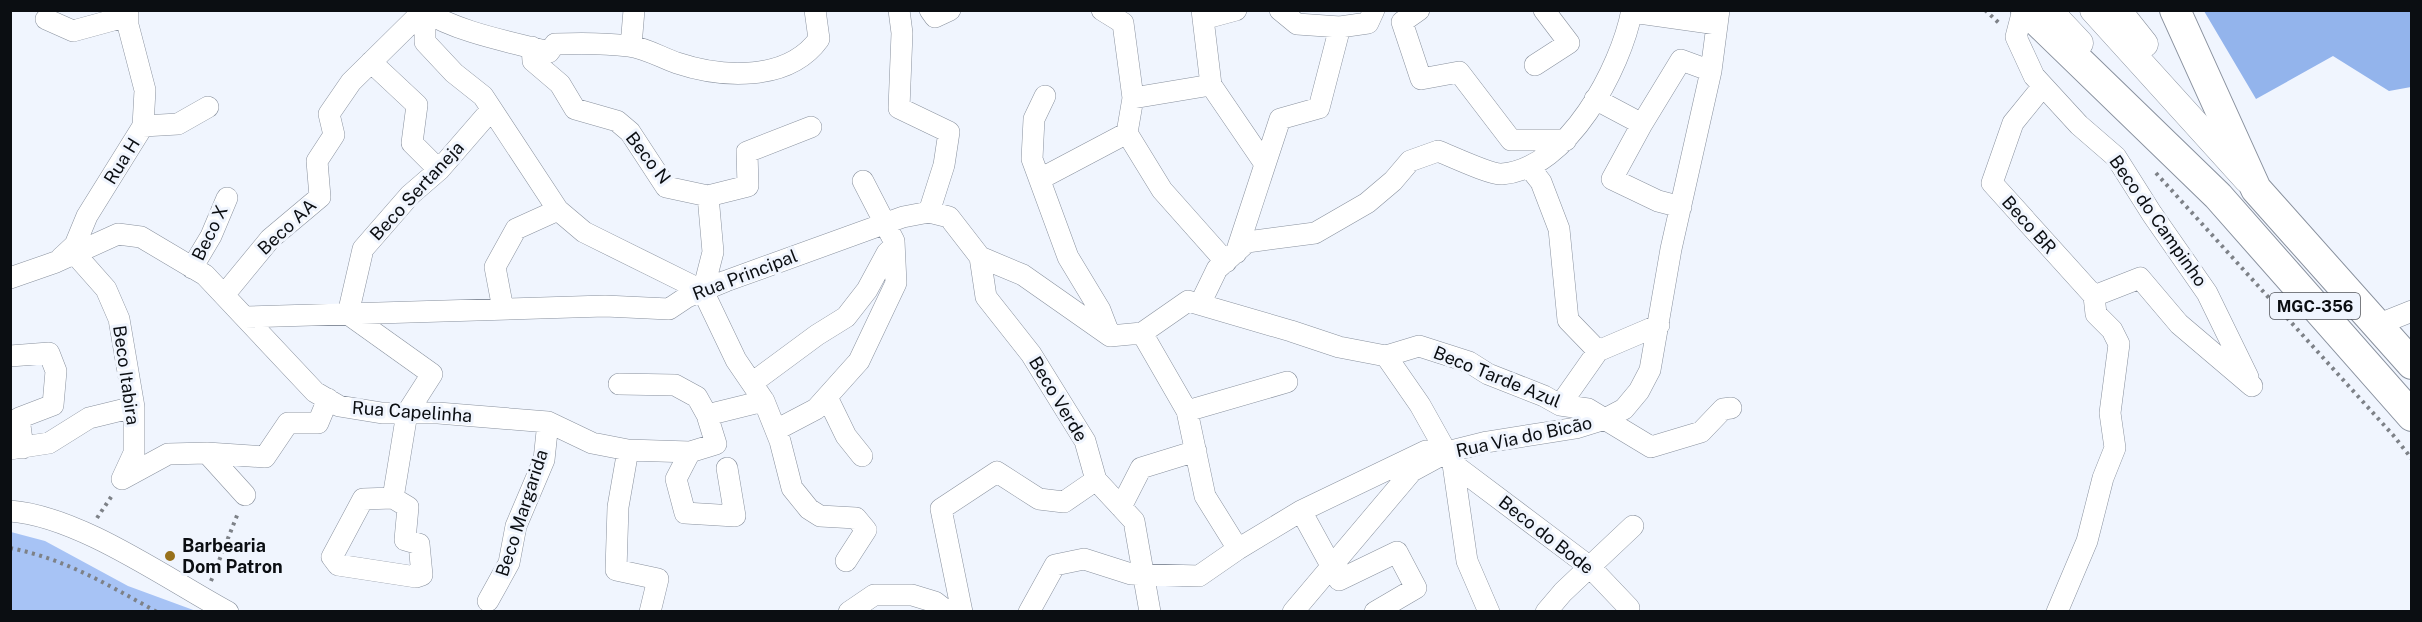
<svg xmlns="http://www.w3.org/2000/svg" width="2422" height="622" viewBox="0 0 2422 622" font-family="'Public Sans',sans-serif">
	<rect width="100%" height="100%" fill="#f0f5fe"/>
	<path fill="#a7c3f5" d="M11,532L45,541L128,586L196,611H11Z"/>
	<path fill="#93b4ec" d="M2204,11H2411V87L2389,91L2333,56L2256,99Z"/>
	<g fill="none" stroke-linecap="round" stroke-linejoin="round">
		<g stroke="#89919e" stroke-width="22">
			<path id="minor" d="M422,10C460,33 507,41 549,52L555,44C579,43 605,43 629,46C646,48 662,58 677,63C722,78 788,82 819,39L815,10
				M899,10L902,33L899,108L949,132L944,165L929,212
				M930,10L935,17L950,10
				M1102,10L1123,23L1133,98L1127,133L1162,190L1226,262
				M1202,10L1211,85L1265,164
				M1280,10L1297,24L1340,27
				M1419,10L1402,22L1421,79L1459,72L1511,140H1566
				M2023,10L2016,37L2034,76L2079,125L2116,157L2152,214L2207,293L2248,377
				M425,12V42L454,73L483,96L558,210L584,232L703,291
				M1632,12L1717,24
				M46,19L73,31L128,16
				M1203,19L1236,10
				M631,46L634,10
				M532,47L533,61L560,84L575,109L617,121L630,132L666,187L708,196L713,252L703,291
				M371,62L417,105L412,143L439,170
				M1535,65L1569,43L1544,10
				M2043,86L2013,123L1992,183L2094,296
				M1045,96L1034,119L1032,159L1068,257L1100,310L1110,336
				M1133,98L1211,85
				M1595,99L1642,124L1681,60L1711,71
				M1642,124L1612,179L1658,201L1681,207
				M143,126L178,124L208,107
				M1530,168L1541,182L1559,229L1568,320L1598,351
				M1040,179L1127,133
				M708,196L748,186L747,152L811,127
				M1236,253L1280,119L1319,108L1340,27L1368,23L1374,10
				M75,254L106,289L119,319L134,407V453L122,479
				M980,257L986,297L1031,354L1085,441L1096,480L1134,521L1150,612
				M61,258L75,245L87,216L143,126L145,90L128,25V10
				M192,268L211,236L227,198
				M10,278L56,262L118,234L141,237L205,275L315,392L339,406L382,413H438L548,422L592,443L628,450L690,452
				M703,291L736,360L764,401L707,415L716,444L690,452L676,479L685,513L735,516L727,468
				M224,295L270,239L320,197L317,161L334,135L329,114L351,82L423,11
				M1200,304L1217,269L1247,242L1315,233L1367,203L1393,181L1410,161L1438,151C1451,156 1491,175 1502,174C1568,169 1621,68 1632,10
				M503,309L495,267L516,229L558,210
				M245,317L605,306L669,309L687,297L726,281L903,217L929,212L949,217L980,257L1023,275L1110,336L1142,333L1188,301L1291,331L1339,347L1386,356L1420,405L1453,464L1467,561L1489,612
				M2377,325L2412,311
				M10,356L49,353L56,371L53,405L19,418L23,448
				M1386,356L1419,346L1469,362L1488,374L1544,396L1560,405L1588,409L1651,447L1701,432L1723,409L1731,408
				M752,383L817,335L846,317L867,290L887,253L894,246
				M619,384L675,385L697,397L707,415
				M827,397L846,436L862,456
				M764,401L780,441L792,488L809,509L820,516L856,518L866,530L846,561
				M1560,405L1598,351L1659,325
				M1187,411L1287,382
				M776,430L816,409L859,361L896,283L894,241L863,181
				M10,449L49,443L89,418L134,407
				M628,450L618,507L616,570L658,579L650,612
				M207,453L245,495
				M1453,464L1590,567L1629,608L1626,612
				M122,479L168,454L207,453L265,457L288,423H318L328,399
				M393,498L408,507L405,540L419,544L422,575L416,577L338,565L332,557L363,499L393,498L407,413L432,374L348,314L363,249L410,195L439,170L491,110
				M1121,507L1141,468L1196,451
				M10,511C79,516 167,579 228,612
				M1301,511L1339,580L1397,552L1416,588L1375,612
				M1238,549L1301,511L1426,451
				M488,601L509,563L516,526L544,460L548,422
				M849,612L874,595H912L935,602L948,612
				M962,612L941,509L997,472L1039,499L1064,502L1096,480
				M1029,612L1055,565L1084,559L1131,574L1199,576L1238,549L1205,496L1187,411L1142,333
				M1293,612L1412,471L1447,452L1487,442L1576,428L1605,419L1624,409L1639,391L1650,370L1671,249L1711,71L1719,10
				M1546,612L1563,592L1633,526
				M2057,612L2087,541L2103,478L2115,448L2110,413L2119,344L2112,330L2096,314L2094,296L2140,278L2179,324L2252,386"/>
		</g>
		<g stroke="#89919e" stroke-width="27">
			<path id="major" d="M2049,10L2080,43
				M2093,10L2247,180
				M2118,10L2145,44"/>
		</g>
		<g stroke="#89919e" stroke-width="32">
			<path id="highway" d="M2026,10L2218,196L2412,416
				M2175,10L2256,189L2412,364"/>
		</g>
		<path stroke="#7d8187" stroke-width="4" stroke-dasharray="3 4.5" stroke-linecap="butt" d="M1985,10L1999,23
			M2156,173L2393,435L2412,459
			M97,518L113,494
			M10,548C66,559 108,585 157,612
			M211,581L238,513"/>
		<use href="#minor" stroke="#fff" stroke-width="21"/>
		<use href="#major" stroke="#fff" stroke-width="26"/>
		<use href="#highway" stroke="#fff" stroke-width="30"/>
	</g>
	<circle fill="#98711c" stroke="#f0f5fe" stroke-width="2" cx="170" cy="556" r="6"/>
	<g text-anchor="middle" stroke-width="6" stroke-linejoin="round" paint-order="stroke">
		<rect fill="#f0f5fe" stroke="#505359" stroke-width="1.5" x="2270" y="293" width="90" height="26" rx="4.5"/>
		<g font-size="16" font-weight="bold" fill="#0b0e12">
			<text x="2315" y="312">MGC-356</text>
		</g>
		<g font-size="18" fill="#0b0e12" stroke="#f0f5fe">
			<text transform="translate(648 158) rotate(52)" y="6">Beco N</text>
			<text transform="translate(122 161) rotate(-58)" y="6">Rua H</text>
			<text transform="translate(417 191) rotate(-47)" y="6">Beco Sertaneja</text>
			<text transform="translate(2158 221) rotate(55)" y="6">Beco do Campinho</text>
			<text transform="translate(2029 225) rotate(48)" y="6">Beco BR</text>
			<text transform="translate(287 227) rotate(-43)" y="6">Beco AA</text>
			<text transform="translate(210 233) rotate(-64)" y="6">Beco X</text>
			<text transform="translate(745 275) rotate(-21)" y="6">Rua Principal</text>
			<text transform="translate(126 375) rotate(82)" y="6">Beco Itabira</text>
			<text transform="translate(1497 377) rotate(22)" y="6">Beco Tarde Azul</text>
			<text transform="translate(1058 399) rotate(59)" y="6">Beco Verde</text>
			<text transform="translate(412 412) rotate(4)" y="6">Rua Capelinha</text>
			<text transform="translate(1524 437) rotate(-12)" y="6">Rua Via do Bicão</text>
			<text transform="translate(522 513) rotate(-72)" y="6">Beco Margarida</text>
			<text transform="translate(1546 535) rotate(38)" y="6">Beco do Bode</text>
		</g>
		<g font-size="18" font-weight="bold" fill="#0b0e12" stroke="#f0f5fe" text-anchor="start">
			<text x="182" y="552">Barbearia<tspan x="182" dy="21">Dom Patron</tspan></text>
		</g>
	</g>
	<rect width="2422" height="622" fill="none" stroke="#0b0e12" stroke-width="24"/>
</svg>
